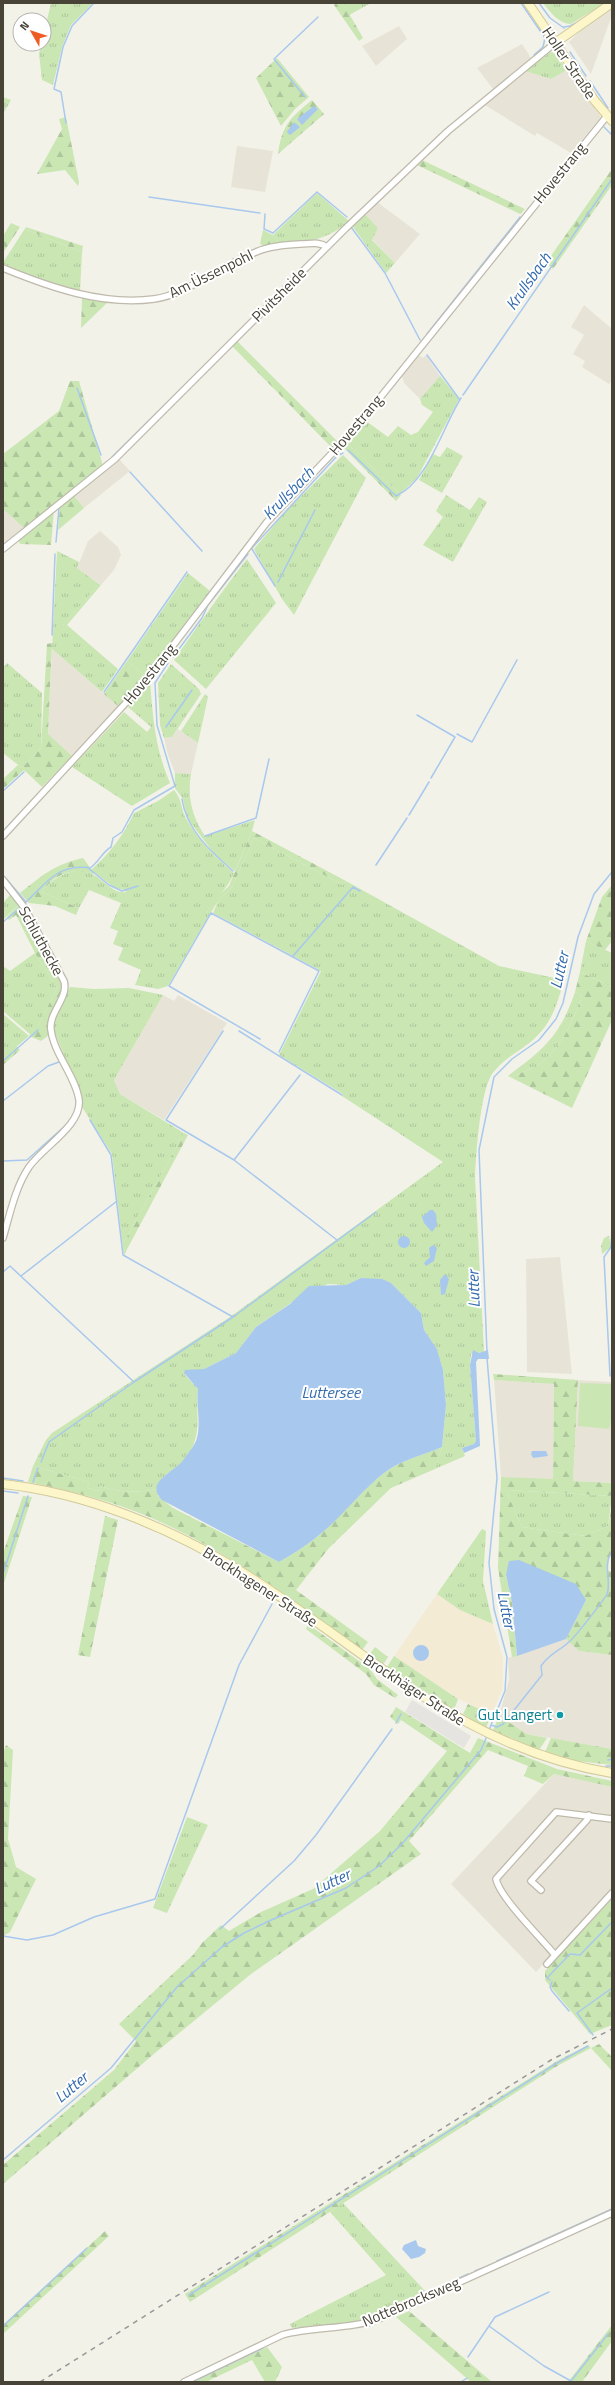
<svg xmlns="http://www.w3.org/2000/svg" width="615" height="2385" viewBox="0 0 615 2385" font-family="'Titillium Web',sans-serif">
	<defs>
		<pattern id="grass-tufts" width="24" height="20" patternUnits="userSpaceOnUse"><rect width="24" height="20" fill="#c9e6b3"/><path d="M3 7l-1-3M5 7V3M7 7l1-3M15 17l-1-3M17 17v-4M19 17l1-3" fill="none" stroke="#aec69b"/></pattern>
		<pattern id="forest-firs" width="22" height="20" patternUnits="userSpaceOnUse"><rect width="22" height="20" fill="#c9e6b3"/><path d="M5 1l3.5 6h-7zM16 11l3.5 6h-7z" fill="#aec69b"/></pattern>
	</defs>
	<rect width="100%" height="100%" fill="#f3f2e9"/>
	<path fill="#e7e4d7" d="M611,8L612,15L591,74L569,42L581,30Z
		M399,26L407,39L376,66L362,46Z
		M522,44L531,58L493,89L477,68Z
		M567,70L601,117L571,153L537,133L535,136L483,104L525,71L551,79Z
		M237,146L273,151L265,192L231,187Z
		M377,202L420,234L395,263L372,239L378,228L365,214Z
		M584,305L612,329V380L609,384L582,367L585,361L573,354L584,335L571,327Z
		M419,355L423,358L426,355L440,376L420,399L404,383L402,376Z
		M119,459L130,471L84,508L74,496Z
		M3,509L24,528L3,546Z
		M100,531L118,547L121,555L114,570L101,585L77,568L88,541Z
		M52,649L119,707L72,756L48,735Z
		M178,729L198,743L191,774L175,773L168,755L164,738L172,737Z
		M163,995L174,1001L178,995L227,1023L164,1120L120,1094L114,1080Z
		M560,1257L572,1374L527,1372L526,1259Z
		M494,1380L554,1384L553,1480L501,1477Z
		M578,1380L612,1382V1483L573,1481Z
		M566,1639L579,1651L612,1655V1749L527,1734L499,1716L509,1680L508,1658Z
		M554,1774L612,1787V1889L536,1972L451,1884Z"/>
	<path fill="#f4ebd5" d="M437,1594L460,1610L493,1624L503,1658V1680L502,1690L492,1714L458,1699L394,1656Z"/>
	<path fill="url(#grass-tufts)" d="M51,3H93L71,25L62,47L53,85L42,80L39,54L41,44H44V33Z
		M343,3H371L349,15Z
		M543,3H605L571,24C559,24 550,12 543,3Z
		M551,52L556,54L567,70L551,79L525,71Z
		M3,97L11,100L3,114Z
		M317,193L349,221C327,241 308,241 279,244L273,235Z
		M365,214L378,228L372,240L395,263L386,273L353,227Z
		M26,227L27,230L82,252L80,292L47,283L4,264V261Z
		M440,376L459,399L417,478L400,494L347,443L366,421L388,437L398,426L411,435L418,432L433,412L422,405L420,399Z
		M447,447L463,456L442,493L419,480L433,454L440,457Z
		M343,455L366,478L294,615L282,599L254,549L287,510Z
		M446,495L470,510L479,497L487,502L453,562L423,545L443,517L436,511Z
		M57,551L79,562L77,568L99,584L62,626L67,625L118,669L102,692L52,649Z
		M247,559L276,603L206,689L174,660C198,626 221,592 247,559Z
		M188,573L210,591L145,676L127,661Z
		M7,663L42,693L41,748L22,768L3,753V668Z
		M171,664L199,689L201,694L172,737L164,738L160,725L158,683Z
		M150,681C153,719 155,748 170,783L132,806L72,767L124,712L147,732L151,727L128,707Z
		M205,694L208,697L198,743L181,731Z
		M175,773L191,774C187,797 192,817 205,836L255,820L252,831L235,871L216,856L187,818L183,799L175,788Z
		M174,790C184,803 180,809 187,820C199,841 216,858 234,873C228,888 216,898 207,912L210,914L168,986L158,989L135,985L141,970L118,960L123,948L113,944L118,931L110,928L121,903L89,890L79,908L42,892C53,877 74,864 94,875C104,880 113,894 126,892L125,890L115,888L91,870C109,854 124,835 134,813L158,801Z
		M254,838L343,885L346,881L499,966L564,980C558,1001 553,1021 536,1037C523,1050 503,1058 492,1074C480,1092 476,1155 475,1177L484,1352L471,1354L470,1365L476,1441L474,1444L462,1448L465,1456L435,1469L442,1447L446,1405L443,1370L437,1349L424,1330L421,1313L391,1283L361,1278L346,1285L328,1284L298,1298L256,1327L236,1353L204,1369L184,1374L198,1389C195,1417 204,1436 184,1460C173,1474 164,1470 156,1489C137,1493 119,1493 100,1486L98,1491L87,1488L89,1482L33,1466L46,1440L52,1433L230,1317L443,1162L342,1096L343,1094L279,1055L321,971L213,913L218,901L232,887Z
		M11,894L19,904L3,920V903Z
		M586,941L612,953V987L580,972Z
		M35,953L57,988L39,1024L31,1035L3,1011V966L10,971Z
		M70,987L94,989L129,988L163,995L114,1080L120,1094L184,1133L124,1242L122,1241L112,1154L82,1107L81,1098L53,1028L54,1021Z
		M575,992L582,996C573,1021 562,1048 539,1064C531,1070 519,1073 510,1077L508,1076C544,1049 560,1036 575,992Z
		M3,1014L29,1036L3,1058Z
		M506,1490L612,1496L608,1526L585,1536L522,1527Z
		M482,1529L486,1531L483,1581L493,1624L460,1610L437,1594Z
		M187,1817L208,1825L167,1913L153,1908Z
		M343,2203L427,2293L361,2321L292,2328L290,2324L386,2275L330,2212Z"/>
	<path fill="url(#forest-firs)" d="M336,3H343L363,38L359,41L334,5Z
		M277,58L309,97L295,109L281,126L256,78Z
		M312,100L324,114L278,154C282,125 290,118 312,100Z
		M66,117L79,182L78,186L65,170L37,174L62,129L59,119Z
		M422,160L525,209L520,214L417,165Z
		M612,169V185L553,269L546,263Z
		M11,223L20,227L3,253V236Z
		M26,227L83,246L82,252L27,230Z
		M263,230L273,235L279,244L264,246L260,244Z
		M85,296L109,301L81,328L82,298Z
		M237,341L339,443L333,449L232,346Z
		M70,381H79L103,466L24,528L3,509V454L59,411Z
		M347,443L401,495L396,501L343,447Z
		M74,496L84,508L58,530L60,507Z
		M54,510L51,545L20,544L18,538Z
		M99,584L101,585L67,625L61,627Z
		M52,643L48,734L72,756L42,787L24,770L3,789V779L18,765L22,768L41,748L47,644Z
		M127,661L145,676L119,707L104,694Z
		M252,831L346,881L343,885L254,838L232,887L218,901L210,914L207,912L216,898L229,886Z
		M83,858L94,873L93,874C71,868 56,873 42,892L79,908L76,915L55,906L29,903L20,893C43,875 53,865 83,858Z
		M612,885V941L605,950L586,941L602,897Z
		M19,904L63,984V990C57,1003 45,1021 49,1035L41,1041L29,1036L39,1024L57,988L35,953L16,915L9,920L7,917Z
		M580,972L612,987V1020L572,1108L510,1077C519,1073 531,1070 539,1064C562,1048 573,1021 582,996L575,992Z
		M16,1046L20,1050L3,1065V1058Z
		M184,1133L188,1135L124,1255L122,1241L124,1242Z
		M609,1236L611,1247L602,1254L601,1246L604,1238Z
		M493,1374L578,1380L573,1481L612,1483V1496L506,1490L522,1527L585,1536L608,1526L612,1506V1554L609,1557L608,1570L612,1573V1655L579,1651L566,1639L586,1600L506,1575L512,1602L517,1656L512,1657L498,1568L501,1477L553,1479L554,1384L494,1380Z
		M442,1447L435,1469L391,1488L329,1548L296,1590L368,1642L362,1650C292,1599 223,1547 142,1514C105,1499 67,1490 28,1482L33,1466L89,1482L87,1488L98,1491L100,1486C119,1493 137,1493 156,1489L158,1496L173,1508L279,1562C295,1553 310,1543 324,1531C345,1512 362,1490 384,1473C400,1460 422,1456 442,1447Z
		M23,1496L32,1497L3,1586V1553Z
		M105,1516L118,1520L90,1657L78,1655Z
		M308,1624L370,1669L377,1679L398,1695L395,1698L374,1685L366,1674L306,1629Z
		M375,1647L388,1657L383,1665L369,1655Z
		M394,1656L458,1699L454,1710L387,1667Z
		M468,1704L492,1714L486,1727L463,1714Z
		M396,1707L470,1753L478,1738L557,1769L612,1781V1787L554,1774L543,1784L524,1776L528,1766L488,1750L409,1841L421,1854L251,1974L155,2053L3,2184V2165L114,2070L136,2041L119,2024L193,1955L202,1943L221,1925L229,1931L261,1912L313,1889L380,1831L447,1751L401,1720L398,1724L390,1717Z
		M499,1716L527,1734L547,1738L539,1750L493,1730Z
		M551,1738L612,1749V1765L577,1761L545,1752Z
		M6,1745L13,1750L8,1839L16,1867L36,1879L10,1932L3,1936V1753Z
		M612,1899V2025L590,2034L545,1980V1971Z
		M599,2044L612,2057V2071L591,2048L559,2065L401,2166L190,2302L185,2294L557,2061L588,2045L591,2048Z
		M105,2231L109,2236L3,2334V2325Z
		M409,2311L492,2382H471L396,2317Z
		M612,2325V2341L582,2382H568Z
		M267,2347L282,2367L275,2382H265L252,2360L206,2382H194Z"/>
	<path fill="#c9e6b3" d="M580,1383L612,1384V1417L609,1429L578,1426Z"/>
	<path fill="#e5e4e0" d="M412,1700L471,1736L464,1748L405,1712Z"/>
	<path fill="#a8c8ed" d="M314,106L318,109L302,125L297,119Z
		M294,122L300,127L290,135L287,132Z
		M430,1210H433L436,1214L437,1225L432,1232L424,1223L422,1217Z
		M398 1242a6 6 0 1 1 12 0a6 6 0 1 1-12 0Z
		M433,1245L437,1248L434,1261L426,1266L424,1263L430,1257L429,1248Z
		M445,1274L449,1279L445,1294L441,1295L440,1280Z
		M361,1278L382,1279L391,1283L421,1313L424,1330L437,1349L443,1370L446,1405L442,1447C422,1456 400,1460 384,1473C362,1490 345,1513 324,1531C310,1543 295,1553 279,1562L162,1500C143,1482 177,1471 184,1459C188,1453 195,1445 197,1438C201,1422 196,1405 198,1389L184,1373L185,1370L204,1369L236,1353L256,1327L290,1304L309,1286L346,1285Z
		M473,1350L479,1353L488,1350L489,1359H478L476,1362L480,1446L464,1453L462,1448L474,1444L476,1441L470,1365Z
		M532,1451H546L548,1456L533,1458L531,1454Z
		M519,1560L576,1584L586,1600L566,1639L517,1656L512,1602L506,1575L509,1561Z
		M413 1653a8 8 0 1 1 16 0a8 8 0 1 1-16 0Z
		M416,2240L418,2246L426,2249L425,2253L419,2257L411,2259L402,2249L404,2245Z"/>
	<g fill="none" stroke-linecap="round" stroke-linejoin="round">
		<path stroke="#a8c8ed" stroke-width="1.5" d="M521,3L545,38L543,47L534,55
			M539,3L550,18L564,28
			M564,27L570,26L582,20
			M570,52L586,76
			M590,81L608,108
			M305,97L274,59L318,17
			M66,123L61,92L54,89L63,47L72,26L94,3
			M604,127L612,135
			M149,197L260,213
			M265,214L264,229L273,233L317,192L347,217
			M351,227L385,273L420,340
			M427,334L520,217
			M427,355L460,400
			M77,388L101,455
			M463,395L612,179
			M348,450L396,496C428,482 443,426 461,398
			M112,457L220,350
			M130,472L202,551
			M56,542L59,508
			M251,549L337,456L343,453
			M252,549L275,586
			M278,582L315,510
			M52,635L55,554
			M173,657L202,618L208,605L248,554
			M104,692L187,572
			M417,715L455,737L431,778
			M166,727L192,690
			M457,734L472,742L517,660
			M3,791L24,772
			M182,799C186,829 211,852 233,871
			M409,815L429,782
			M205,836L256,818L269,759
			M376,865L407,818
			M87,867L109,885L122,891L138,886
			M3,875L26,902
			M24,904C45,884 58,863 90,868C99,862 102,852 111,847L113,838L122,832L134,810L175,786L157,725L155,683L168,663
			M3,922L21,907
			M293,956L353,887L360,891
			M223,1031L166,1120L234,1160L337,1240
			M239,1031L342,1095
			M260,1039L169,986L211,913L319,971L279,1052
			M3,1061L38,1030
			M3,1101L48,1066L59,1062
			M90,1120L111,1155L123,1255L233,1317
			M234,1160L300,1075
			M3,1161L27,1160L67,1124
			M3,1272L10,1266L134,1382
			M21,1276L117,1201
			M487,1352L479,1150L494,1077L512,1059L539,1040L556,1019L563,1003L578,937L594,894L612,872
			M487,1358L497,1478L489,1563L494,1609L507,1657L505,1691L489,1730
			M610,1376L604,1257L611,1247L612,1229
			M41,1462L49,1442L134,1382L233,1317L376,1212
			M3,1478L23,1481
			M33,1482L38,1468
			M3,1491L18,1493
			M3,1574L28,1496
			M396,1723L401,1714
			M491,1725L497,1727L503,1724L542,1675L541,1666C550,1653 558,1652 569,1642C575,1637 604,1600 607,1594C612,1581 602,1565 612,1552
			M608,1760L612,1759
			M606,1766H612
			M220,1929L294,1861L316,1835L392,1729
			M3,1936L27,1940L53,1935L94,1917L155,1899L239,1665L272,1604
			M550,1980L547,1978L570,1954L580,1955L612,1922
			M552,1982L550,1987L552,1991L569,2011
			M593,2035L577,2013L612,1988
			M3,2160L111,2068L177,1987L222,1947L244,1933L269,1921L346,1888L379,1866L401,1845L481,1750L487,1736
			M497,2261L612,2209
			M475,2271L490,2265
			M428,2293L468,2274
			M189,2295L557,2063L588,2046
			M3,2326L87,2248
			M489,2326L544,2366L571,2381L608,2334
			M367,2327L458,2287
			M468,2357L495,2317L549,2292
			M192,2382L263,2348
			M461,2382L467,2378"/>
		<g stroke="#bfbaac" stroke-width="8">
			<path id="street" d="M3,268C49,287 103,306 154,299C186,295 224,264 256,252C269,246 286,245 301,244C310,244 319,241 327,247
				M3,549L115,459L346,228L448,131L555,43
				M3,836L146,681L267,522L354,430L607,116
				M3,880L24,907L64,981C69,998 48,1013 51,1030C54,1054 76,1077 79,1100C82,1125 43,1147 29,1167C15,1188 10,1214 3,1238
				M541,1890L531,1881L587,1820L589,1815
				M555,1955C541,1938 500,1898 496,1879L556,1812L612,1819
				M547,1964L612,1893
				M184,2382L282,2335C313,2326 345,2330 376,2320L612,2213"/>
		</g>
		<g stroke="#d1c99a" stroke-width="10">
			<path id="secondary" d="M528,3L595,101L612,121
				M555,43L612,3
				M3,1484C87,1493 171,1528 242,1572C368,1650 459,1748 612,1773"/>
		</g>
		<use href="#street" stroke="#fff" stroke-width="5.5"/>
		<use href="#secondary" stroke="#fcf6ca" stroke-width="8"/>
		<path stroke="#979797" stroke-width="1.5" stroke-dasharray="5 5" stroke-linecap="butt" d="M40,2382L551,2060L612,2029"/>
	</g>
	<circle fill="#0f9aa8" stroke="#fff" stroke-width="1.5" cx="560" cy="1715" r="4"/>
	<g text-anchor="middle" stroke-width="4" stroke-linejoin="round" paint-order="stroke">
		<g font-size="15" fill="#474337" stroke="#fff">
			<text transform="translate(569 63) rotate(56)" y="5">Holler Straße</text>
			<text transform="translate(560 173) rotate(-51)" y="5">Hovestrang</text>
			<text transform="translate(211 274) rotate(-26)" y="5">Am Üssenpohl</text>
			<text transform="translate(279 295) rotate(-45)" y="5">Pivitsheide</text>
			<text transform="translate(356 425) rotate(-50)" y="5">Hovestrang</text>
			<text transform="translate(150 674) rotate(-51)" y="5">Hovestrang</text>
			<text transform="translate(41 941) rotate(61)" y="5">Schluthecke</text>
			<text transform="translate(260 1587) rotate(33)" y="5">Brockhagener Straße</text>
			<text transform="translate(414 1690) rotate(33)" y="5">Brockhäger Straße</text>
			<text transform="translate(411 2302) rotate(-23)" y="5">Nottebrocksweg</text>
		</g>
		<g font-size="15" fill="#0d838f" stroke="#fff" text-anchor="end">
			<text x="552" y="1720">Gut Langert</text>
		</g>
		<g font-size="16" font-style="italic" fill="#356cae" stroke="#fff">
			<text transform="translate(528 281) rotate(-55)" y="6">Krullsbach</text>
			<text transform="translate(288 493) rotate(-46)" y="6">Krullsbach</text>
			<text transform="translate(559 970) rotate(-77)" y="6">Lutter</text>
			<text transform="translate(473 1289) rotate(-92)" y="6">Lutter</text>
			<text x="331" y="1398">Luttersee</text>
			<text transform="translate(507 1610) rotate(79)" y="6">Lutter</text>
			<text transform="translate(332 1881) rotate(-26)" y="6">Lutter</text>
			<text transform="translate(71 2087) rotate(-40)" y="6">Lutter</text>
		</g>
	</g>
	<rect width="615" height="2385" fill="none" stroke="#474337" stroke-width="8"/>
	<g transform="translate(32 32) rotate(309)"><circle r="19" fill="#ffffff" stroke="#b5b4af"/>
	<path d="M0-3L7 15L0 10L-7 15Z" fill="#ef5b24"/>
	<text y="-6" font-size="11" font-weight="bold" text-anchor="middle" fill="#474337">N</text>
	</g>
</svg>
